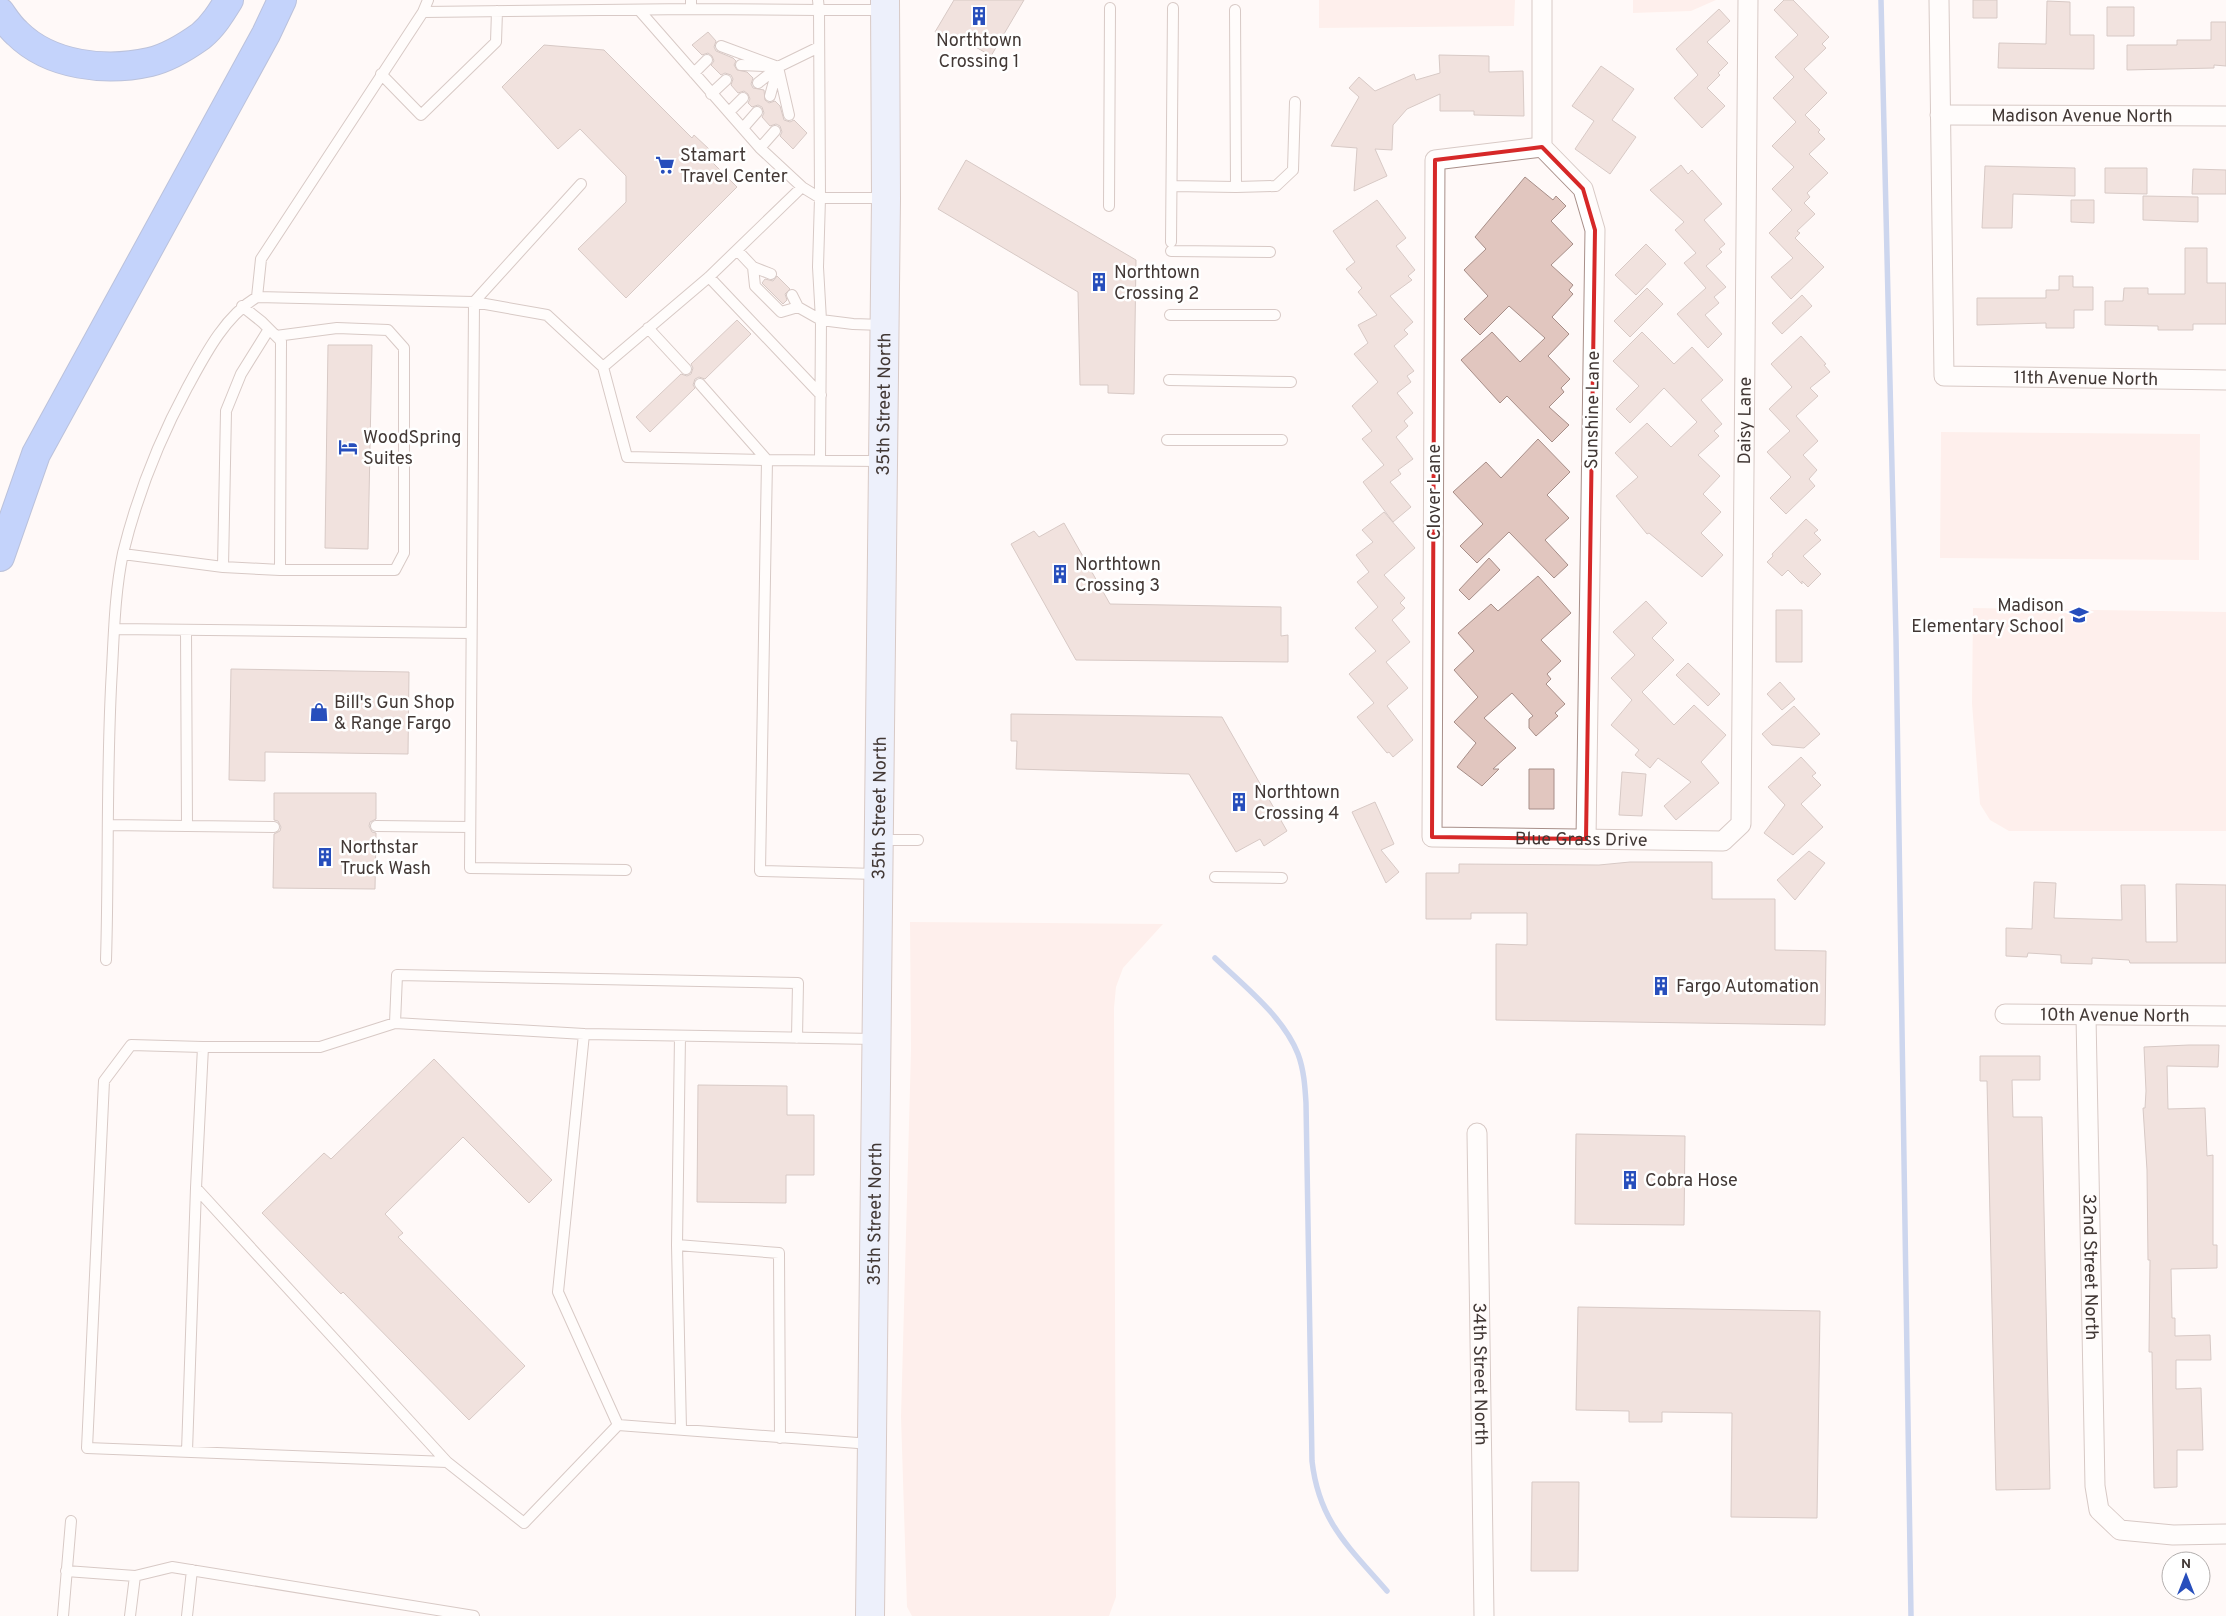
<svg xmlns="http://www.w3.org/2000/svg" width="2226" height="1616" viewBox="0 0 2226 1616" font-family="Overpass,sans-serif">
	<rect width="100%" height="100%" fill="#fff9f8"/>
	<path fill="#fde3dd" d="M1319,0H1515L1514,26L1319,28Z
		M1633,0H1716L1691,11L1633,13Z
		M1941,432L2200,434L2199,560L1940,558Z
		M1973,608L2226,612V831H2009L1990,820L1980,804L1972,704Z
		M910,922L1163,924L1123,968L1116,987L1114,1008L1116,1597L1109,1616H912L907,1607L901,1417L911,1050Z"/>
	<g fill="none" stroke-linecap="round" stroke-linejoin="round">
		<path stroke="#91aae2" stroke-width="5.5" d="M1881,0L1896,638L1911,1616
			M1215,958C1244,986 1283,1016 1298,1054C1304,1070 1305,1087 1306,1103L1312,1461C1319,1522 1349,1547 1387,1591"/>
	</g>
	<path fill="#e1c6bf" stroke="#a78e88" d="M954,0H1024L991,56L964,40L960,46L935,32Z
		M1784,0H1793L1829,37L1822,44L1826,48L1804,69L1827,93L1805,115L1820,130L1818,132L1825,139L1809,154L1828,173L1807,193L1810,197L1804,203L1815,214L1797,231L1800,233L1795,238L1824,267L1791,299L1771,277L1793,258L1769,233L1792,210L1772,189L1794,167L1772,146L1796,122L1773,98L1794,77L1775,57L1798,35L1774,10Z
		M1973,0H1997V18H1973Z
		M2047,1L2070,2V35H2094V69L1998,68L1999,43L2046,44Z
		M2107,7H2134V36H2107Z
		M1719,9L1730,21L1707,42L1728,63L1718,73L1720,75L1707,88L1725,106L1702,128L1674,98L1698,75L1676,49Z
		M2211,22H2226V66L2214,65V68L2127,70V45H2177V40H2211Z
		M708,32L716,41L714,47L716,51L733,58L736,61L734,65L737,70L747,72L753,78L751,84L753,88L764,90L765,100L769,103L775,101L780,106L784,120L790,122L794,120L807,133L793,149L780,136L782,132L780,126L776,124L770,126L762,117L764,113L762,107L758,105L752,107L748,103L750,99L748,94L744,91L738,93L731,85L733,79L731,75L725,73L721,75L711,65L714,61L712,56L708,53L702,55L692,45Z
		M544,45L604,50L692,138L694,135L709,149L703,153L737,187L626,298L578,249L626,202V176L580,129L558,149L502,87Z
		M1439,55L1489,56V72L1523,71L1524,116L1474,115V111H1440V94L1407,109L1393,125L1392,150L1375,149L1387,176L1354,191L1357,148L1331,146L1359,97L1349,88L1359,77L1375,91L1414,74L1416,80L1440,73Z
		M1601,66L1634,89L1612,120L1636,137L1610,174L1575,149L1594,121L1572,106Z
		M966,160L1136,260L1134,394L1108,393V385H1080L1078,292L938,209Z
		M1681,165L1688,174L1692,170L1722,204L1704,220L1725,244L1719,249L1722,252L1706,266L1726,287L1714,297L1719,303L1705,315L1722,334L1708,348L1677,314L1706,288L1684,263L1696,253L1675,230L1684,222L1650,190Z
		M1985,166L2075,168V196L2013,194L2012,228H1982Z
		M2105,168H2147V194L2105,193Z
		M2193,169L2226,170V194H2192Z
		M1525,177L1553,200L1556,196L1566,206L1551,221L1573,244L1551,265L1573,285L1569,290L1573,294L1552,317L1569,334L1548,356L1570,379L1561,388L1564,392L1549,407L1569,425L1552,442L1507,396L1500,403L1461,360L1492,332L1520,362L1545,338L1509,306L1480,335L1464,319L1488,296L1464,270L1486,249L1475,237Z
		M2143,196L2198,197V222L2143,220Z
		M1377,200L1406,238L1396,246L1415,270L1408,276L1412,280L1390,296L1413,322L1404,330L1408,334L1394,346L1414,371L1407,376L1411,382L1397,393L1413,413L1404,421L1408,426L1396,437L1413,459L1398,470L1401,474L1390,482L1411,507L1393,522L1363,482L1384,465L1362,439L1372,431L1352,406L1378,382L1354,354L1368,343L1358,325L1377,315L1358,292L1362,288L1346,269L1355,262L1333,231Z
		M2071,200H2094V223L2071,222Z
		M1646,244L1666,264L1636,295L1615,275Z
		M2185,248H2207V283H2226V324H2193V330H2158V326L2105,325V301H2123L2124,288H2148V294H2185Z
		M777,276L790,289L785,294L787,300L783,304L762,283L765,279L773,281Z
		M2059,276H2073V287H2093V310H2074V328H2046V323L1977,325V298H2046V290H2059Z
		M1647,288L1663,304L1630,337L1614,321Z
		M1802,295L1812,306L1782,334L1772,323Z
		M737,320L751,334L705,379L699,377L695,379L693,385L695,388L650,432L636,417L681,374L687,376L691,374L693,368L691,364Z
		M1642,332L1674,364L1692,347L1723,380L1701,400L1722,424L1714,431L1719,436L1698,455L1720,476L1703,494L1721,512L1701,533L1723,555L1702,577L1649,533L1647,534L1616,496L1638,477L1615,453L1647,423L1671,447L1697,422L1664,388L1630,423L1616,409L1639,386L1613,361Z
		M1801,336L1826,364L1824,365L1830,372L1810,388L1818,396L1796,416L1818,441L1803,455L1817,470L1809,479L1815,486L1786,514L1770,498L1791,477L1767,452L1790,431L1769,409L1792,387L1771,364Z
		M328,345H372L368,549L325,548Z
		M1538,439L1570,472L1547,495L1569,518L1545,540L1568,565L1554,578L1509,532L1477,563L1460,546L1483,524L1453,492L1486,462L1501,478Z
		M1384,512L1415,548L1384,575L1405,598L1400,603L1405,608L1392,620L1410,642L1386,662L1408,688L1387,706L1413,740L1393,757L1389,752L1387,753L1357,717L1374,703L1349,674L1376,651L1355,628L1378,607L1357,582L1369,572L1356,555L1373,542L1362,530Z
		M1806,519L1818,530L1814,533L1821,540L1803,556L1821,574L1808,587L1802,581V584L1788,570L1782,576L1767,562L1773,556L1772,554Z
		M1064,523L1110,604L1281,607V636L1288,635V662L1076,660L1011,544L1034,531L1039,537Z
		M1489,558L1500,570L1469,600L1459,590Z
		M1538,576L1571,613L1541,640L1561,661L1547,674L1551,679L1546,684L1565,704L1555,713L1558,716L1536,736L1529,728V719L1533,716L1512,693L1484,718L1516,748L1493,769H1499L1482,786L1457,767L1476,743L1454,722L1478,697L1454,670L1474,651L1458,633L1491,604L1498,611Z
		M1646,601L1667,623L1652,638L1674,660L1642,692L1674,725L1694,705L1726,735L1701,762L1719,783L1676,820L1664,806L1691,782L1658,758L1650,768L1635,755L1639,750L1611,725L1632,700L1611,678L1635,655L1613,632Z
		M1776,610H1802V662H1776Z
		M1688,663L1720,694L1708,706L1676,675Z
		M231,669L409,672L408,754L265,752V781L229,780Z
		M1780,682L1795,699L1782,710L1767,694Z
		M1794,706L1820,734L1804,748L1772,745L1762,734Z
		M1011,714L1222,717L1287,831L1264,846L1260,839L1236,852L1189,774L1016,769L1017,741H1011Z
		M1801,757L1816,773L1812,776L1821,785L1801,804L1823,827L1793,855L1764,833L1785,805L1768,787Z
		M1529,769H1554V809H1529Z
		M1622,772L1646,774L1642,816L1619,815Z
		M274,793H376V819L370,822L369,826L372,832L376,833L375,889L273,888L274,834L280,831L281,827L278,821L274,820Z
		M1375,802L1394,844L1381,850L1399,872L1386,883L1352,812Z
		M1809,851L1825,863L1795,900L1777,880Z
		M1630,862H1712V899H1775V950L1826,951L1825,1025L1496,1020V944L1527,945V913H1471V919H1426V873H1459V864L1599,865Z
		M2034,882L2056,883L2054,918L2122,920L2121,885H2145L2146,942H2177L2176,884L2226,885V963H2130L2129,960L2092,958V964L2061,963V955L2028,953L2027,957L2006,956V928L2032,929Z
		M2189,1045H2219L2218,1067L2167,1066L2168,1109L2205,1108L2207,1156L2213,1155V1245H2217V1268L2171,1269L2172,1318H2175V1336L2210,1335L2211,1360H2176V1389L2201,1388L2203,1450H2177V1487L2154,1488L2152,1352H2149L2150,1260H2148L2147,1170L2143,1108H2145L2146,1091L2144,1047Z
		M1980,1056H2040V1080H2012L2013,1117H2042L2050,1489L1996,1490L1987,1081H1980Z
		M434,1059L552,1180L529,1203L463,1137L385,1214L403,1233L398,1237L525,1366L469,1420L343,1292L341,1294L262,1213L324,1153L331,1159Z
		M698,1085L787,1086V1115H814V1175H786V1203L697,1202Z
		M1576,1134L1685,1136L1684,1225L1575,1224Z
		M1578,1307L1820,1311L1817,1518L1731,1517L1732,1413L1662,1412V1422H1629V1411L1576,1410Z
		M1532,1482H1579L1578,1571H1531Z"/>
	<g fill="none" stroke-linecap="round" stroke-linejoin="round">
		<g stroke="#a88f89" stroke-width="12">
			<path id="lane" d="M428,0L423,12L691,9V0
				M691,9L819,10L818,0
				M639,10L760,148L802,187L820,198H884
				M883,10H819L820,198L818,267L821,320L853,324L883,325
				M721,46L778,67L819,47
				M741,65L767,66
				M778,67L789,115
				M694,73L707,60
				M381,74L421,115L496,42L497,11
				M758,83L778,67
				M711,94L726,80
				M770,96L777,70
				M729,112L743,98
				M743,128L757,112
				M760,148L775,131
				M581,184L474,302L470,868L626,870
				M1172,186L1236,187L1235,10
				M1236,187L1276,186L1293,170L1295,102
				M1109,206L1110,8
				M1171,242L1173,8
				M737,250L753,267
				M1171,251L1270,252
				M771,274L753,267L755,286L781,312L798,307
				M709,277L821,395
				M792,295L798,307L821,320L820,460
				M257,297L261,259L423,12
				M1170,315H1275
				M648,328L686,369
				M276,336L337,328L388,330L404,348V553L395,570H280
				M603,367L627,457L767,460
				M1169,380L1291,382
				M700,384L767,460
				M1167,440H1282
				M123,554L223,567L280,570L281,341L262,322L242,306
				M223,567L226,411L241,374L269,329
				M114,629L471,633
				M108,825L187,826L186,630
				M187,826L274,827
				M376,826L470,827
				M880,840H918
				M877,874L760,871L767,460L881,461
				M1215,877L1282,878
				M106,960C109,863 106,766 112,669C114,631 115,591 123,553C137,496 159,440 187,388C205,355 224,317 257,297L474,302L547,315L603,367L709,277L802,187
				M395,1023L397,975L798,983L797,1038
				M584,1034L558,1292L618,1425L871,1444
				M196,1188L447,1462
				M677,1245L680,1036
				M618,1425L524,1523L447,1462L87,1448L104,1081L131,1045L203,1047H320L395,1023L584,1034L875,1039
				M681,1429L677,1245L779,1253L780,1438
				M187,1451L196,1188L203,1047
				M66,1571L135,1576L130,1616
				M135,1576L172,1567L474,1616
				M63,1616L71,1521
				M187,1616L192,1570"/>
		</g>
		<g stroke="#a88f89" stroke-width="21">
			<g id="street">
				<path d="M1542,0V147L1583,189L1595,230L1586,839"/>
				<path id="s1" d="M1939,0L1944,376L2226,380"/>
				<path id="s2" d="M1940,115L2226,116"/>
				<path id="s3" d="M1542,147L1435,160L1432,837L1723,841L1741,824L1748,0"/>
				<path id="s4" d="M2005,1014L2226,1016"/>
				<path id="s5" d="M2086,1016L2095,1486L2099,1510L2120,1530L2173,1535L2226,1534"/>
				<path id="s6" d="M1477,1133L1484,1616"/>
			</g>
		</g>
		<g stroke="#a88f89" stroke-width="30">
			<g id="secondary">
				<path id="s7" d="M870,1616L886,198L885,0"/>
			</g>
		</g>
		<g stroke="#687eb8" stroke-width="30">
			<path id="highway" d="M0,12C5,19 10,27 17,33C50,66 106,72 150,62C167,58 187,46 201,36C213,26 221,13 229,0
				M0,557L36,454L266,34L282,0"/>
		</g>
		<use href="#lane" stroke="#fff" stroke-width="10"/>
		<use href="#street" stroke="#fff" stroke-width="19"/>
		<use href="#secondary" stroke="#d8e4ff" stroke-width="28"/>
		<use href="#highway" stroke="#7da4ff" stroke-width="28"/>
	</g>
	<path d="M0 0H2226V1616H0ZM1542,147L1583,189L1595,230L1586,839L1432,837L1435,160Z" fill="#fff9f8" fill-opacity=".55" fill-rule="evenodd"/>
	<path fill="none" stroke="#d62828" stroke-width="4" stroke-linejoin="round" d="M1542,147L1583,189L1595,230L1586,839L1432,837L1435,160Z"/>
	<defs>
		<g id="building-bare" transform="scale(1.5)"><path d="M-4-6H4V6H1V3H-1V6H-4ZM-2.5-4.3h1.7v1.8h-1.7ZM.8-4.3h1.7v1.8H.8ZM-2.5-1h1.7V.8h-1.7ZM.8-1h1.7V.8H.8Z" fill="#274ebc" stroke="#fff" stroke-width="2.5" paint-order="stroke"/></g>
		<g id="supermarket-bare" transform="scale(1.5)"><path d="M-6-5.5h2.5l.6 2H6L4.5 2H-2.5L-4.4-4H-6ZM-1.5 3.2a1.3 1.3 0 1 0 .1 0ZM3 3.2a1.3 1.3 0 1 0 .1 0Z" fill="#274ebc" stroke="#fff" stroke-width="2.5" paint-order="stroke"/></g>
		<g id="hotel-bare" transform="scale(1.5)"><path d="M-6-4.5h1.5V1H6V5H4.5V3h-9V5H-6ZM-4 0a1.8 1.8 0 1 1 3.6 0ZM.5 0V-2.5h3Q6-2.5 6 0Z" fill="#274ebc" stroke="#fff" stroke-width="2.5" paint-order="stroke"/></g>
		<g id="school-bare" transform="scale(1.5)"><path d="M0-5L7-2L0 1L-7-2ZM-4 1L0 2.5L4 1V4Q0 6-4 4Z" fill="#274ebc" stroke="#fff" stroke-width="2.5" paint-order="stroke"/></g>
		<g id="shop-bare" transform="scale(1.5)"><path d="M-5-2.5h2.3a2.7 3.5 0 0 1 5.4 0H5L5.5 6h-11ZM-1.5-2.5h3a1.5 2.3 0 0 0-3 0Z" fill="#274ebc" stroke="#fff" stroke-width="2.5" paint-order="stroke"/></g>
	</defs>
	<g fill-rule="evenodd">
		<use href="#building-bare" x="979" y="16"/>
		<use href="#supermarket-bare" x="665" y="165"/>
		<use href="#building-bare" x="1099" y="282"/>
		<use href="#hotel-bare" x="348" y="447"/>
		<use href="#building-bare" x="1060" y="574"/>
		<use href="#school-bare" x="2079" y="615"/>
		<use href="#shop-bare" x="319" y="712"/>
		<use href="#building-bare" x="1239" y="802"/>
		<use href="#building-bare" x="325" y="857"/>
		<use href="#building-bare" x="1661" y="986"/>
		<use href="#building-bare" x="1630" y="1180"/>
	</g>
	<g text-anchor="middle" stroke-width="5" stroke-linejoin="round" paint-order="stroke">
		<g font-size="18" fill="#423835" stroke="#fff" text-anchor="start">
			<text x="979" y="46" text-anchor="middle">Northtown<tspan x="979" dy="21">Crossing 1</tspan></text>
			<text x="680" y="161">Stamart<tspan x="680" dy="21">Travel Center</tspan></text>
			<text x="1114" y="278">Northtown<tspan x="1114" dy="21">Crossing 2</tspan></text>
			<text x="363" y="443">WoodSpring<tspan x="363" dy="21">Suites</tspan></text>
			<text x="1075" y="570">Northtown<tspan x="1075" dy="21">Crossing 3</tspan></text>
			<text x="2064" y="611" text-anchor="end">Madison<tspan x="2064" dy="21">Elementary School</tspan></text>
			<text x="334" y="708">Bill's Gun Shop<tspan x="334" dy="21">&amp; Range Fargo</tspan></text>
			<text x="1254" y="798">Northtown<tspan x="1254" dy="21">Crossing 4</tspan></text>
			<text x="340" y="853">Northstar<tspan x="340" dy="21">Truck Wash</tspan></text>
			<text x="1676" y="992">Fargo Automation</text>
			<text x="1645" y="1186">Cobra Hose</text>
		</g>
		<g font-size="18" fill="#423835" stroke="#fff">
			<text dy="6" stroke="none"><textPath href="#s2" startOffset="142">Madison Avenue North</textPath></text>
			<text dy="6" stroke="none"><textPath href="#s1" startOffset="518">11th Avenue North</textPath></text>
			<text dy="6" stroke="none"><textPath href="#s7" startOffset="1212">35th Street North</textPath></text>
			<text transform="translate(1592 410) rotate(-89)" y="6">Sunshine Lane</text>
			<text dy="6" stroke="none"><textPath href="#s3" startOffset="1504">Daisy Lane</textPath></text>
			<text transform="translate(1434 492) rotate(-90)" y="6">Clover Lane</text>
			<text dy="6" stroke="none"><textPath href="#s7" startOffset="808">35th Street North</textPath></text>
			<text dy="6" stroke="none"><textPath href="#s3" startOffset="934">Blue Grass Drive</textPath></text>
			<text dy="6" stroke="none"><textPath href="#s4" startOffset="110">10th Avenue North</textPath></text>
			<text dy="6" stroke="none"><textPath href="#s7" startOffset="402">35th Street North</textPath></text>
			<text dy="6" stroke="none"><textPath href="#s5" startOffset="251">32nd Street North</textPath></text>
			<text dy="6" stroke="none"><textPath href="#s6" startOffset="241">34th Street North</textPath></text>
		</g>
	</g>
	<g transform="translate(2186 1576)"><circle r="24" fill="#ffffff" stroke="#b3afae"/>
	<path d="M0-4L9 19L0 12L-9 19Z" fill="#274ebc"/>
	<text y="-8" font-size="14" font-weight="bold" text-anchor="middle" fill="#423835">N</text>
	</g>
</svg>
